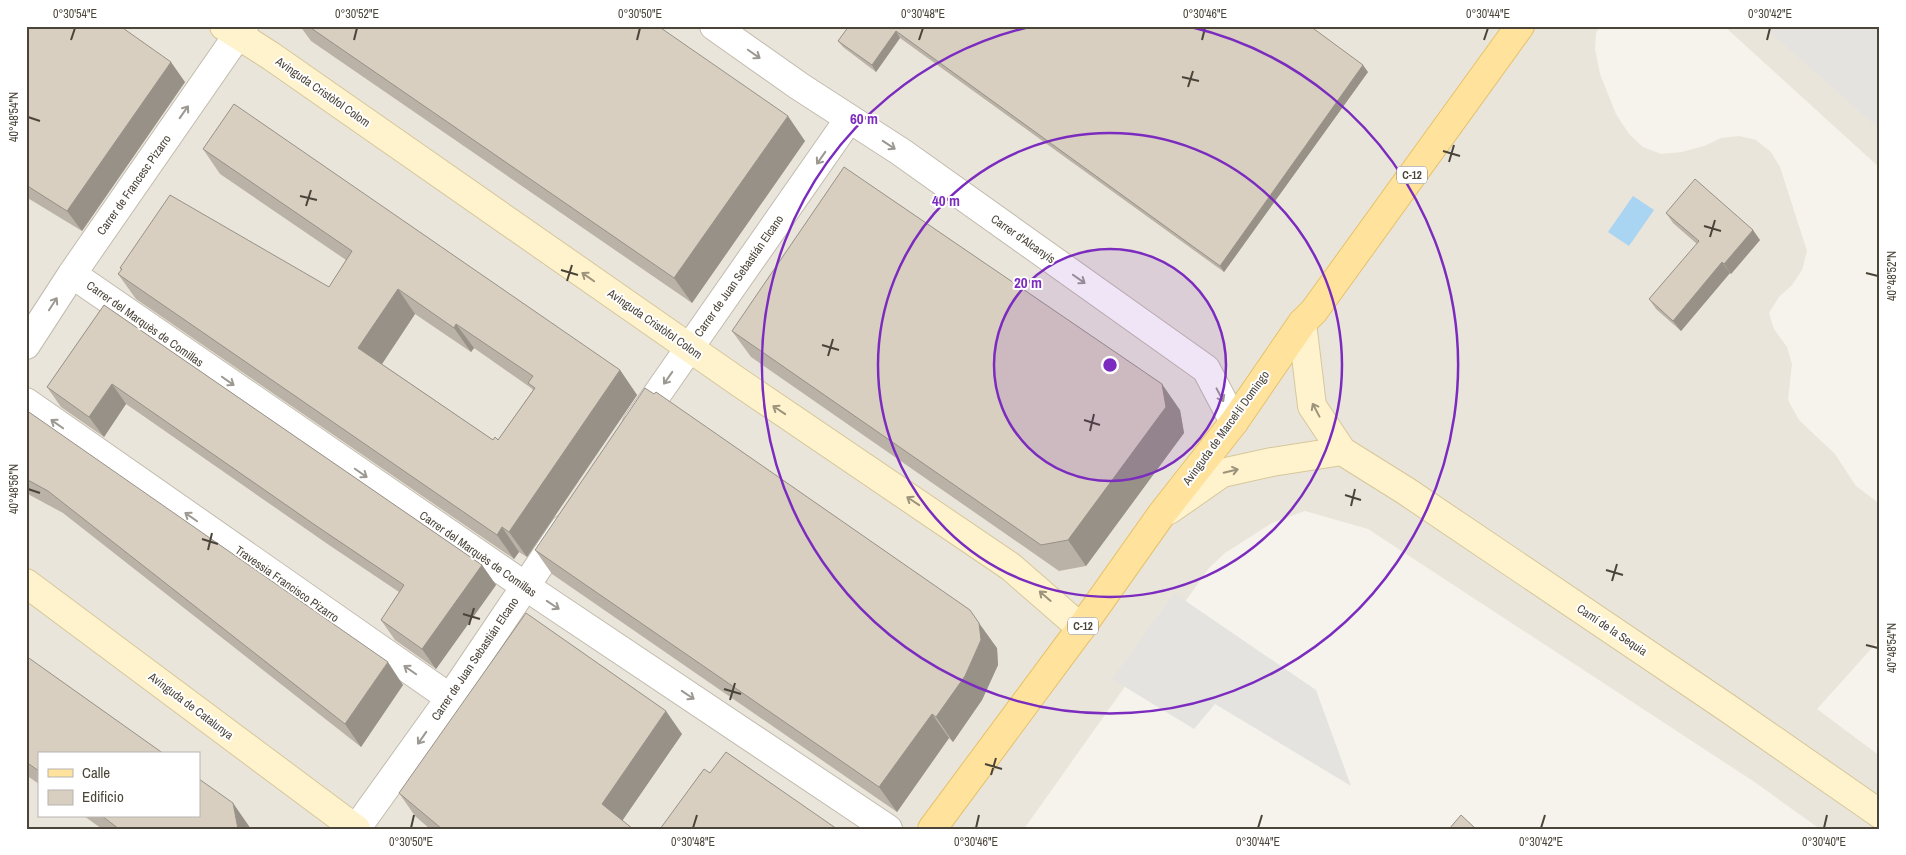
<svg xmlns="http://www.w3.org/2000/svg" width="1906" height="855" viewBox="0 0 1906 855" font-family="'Archivo Narrow',sans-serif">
	<rect width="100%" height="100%" fill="#f6f3ec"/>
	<path fill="#eae5da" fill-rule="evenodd" d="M26,26H1602L1596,32L1595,49L1600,74L1616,114L1629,134L1643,147L1661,154L1682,152L1704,146L1721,138L1739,136L1756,140L1771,152L1780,167L1807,251L1802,270L1792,285L1779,297L1769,313L1774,329L1787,347L1792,364L1788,400L1799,420L1835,454L1856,486L1880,504V639L1817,709L1880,756V829H1820L1753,781L1368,529L1305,511L1272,523L1225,553L1209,568L1024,829H26ZM39,754H199V816H39Z
		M1724,26H1880V168Z"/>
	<path fill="#e5e3e0" d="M1763,26H1880V130Z
		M1174,593L1316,690L1351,786L1215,704L1194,729L1112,679Z"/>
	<path fill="#a9d4f2" d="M1633,196L1654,210L1629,246L1608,232Z"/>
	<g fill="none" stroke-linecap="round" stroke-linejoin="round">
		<g stroke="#c2bbae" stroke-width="30">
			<path id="street" d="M714,26L799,86L901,152L1206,369L1234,422
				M72,274L525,586L888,829
				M26,345L72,274L244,26
				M26,402L450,698
				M637,423L849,119
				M356,829L450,698L564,529"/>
		</g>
		<g stroke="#d6c79b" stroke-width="30">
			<path id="secondary" d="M224,26L271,56L740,383L1011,567L1081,628
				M1302,323L1312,406L1342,451L1406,491L1726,707L1880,814
				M1169,510L1222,473L1272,462L1342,451
				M26,583L356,829"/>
		</g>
		<g stroke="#e6c16a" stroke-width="30">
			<path id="primary" d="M932,829L1081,628L1161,515L1234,422L1302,323L1314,311L1520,26"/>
		</g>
		<use href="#street" stroke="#fff" stroke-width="28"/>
		<use href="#secondary" stroke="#fff3cd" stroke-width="28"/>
		<use href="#primary" stroke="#ffe39c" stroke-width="28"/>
	</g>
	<path fill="#bab2a6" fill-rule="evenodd" d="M26,26L185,82L82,231L26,197Z
		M300,26H658L805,141L692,303L311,41Z
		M849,26L1368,72L1224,272L900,38L876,72L843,47L838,41Z
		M203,149L620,370L637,395L527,557L519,552L514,559L136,299L118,274L121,270L120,268L329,287L346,260L220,174ZM415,314L471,352L474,348L531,388L533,390L498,440H493L382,364Z
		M1666,213L1760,240L1731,274L1730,273L1681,331L1656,309L1649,299L1697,244L1673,223Z
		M104,305L482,565L496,585L436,669L395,640L381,620L399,592L329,545L126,404L104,437L61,407L47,387Z
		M732,331L1180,410L1184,433L1086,566L1059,571L751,357Z
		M26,410L403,685L361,747L63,513L26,493Z
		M535,550L997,648L998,665L982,700L953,742L949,738L897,812L552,574Z
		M26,656L39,754V784L26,775Z
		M682,734L622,820L633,829H430L415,816L399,793Z
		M84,816H199L251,829H102Z"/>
	<path fill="#979187" d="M896,31L900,38L876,72L872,65Z
		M171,62L185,82L82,231L67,211Z
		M1363,65L1368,72L1224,272L1220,266Z
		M788,116L805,141L692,303L674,278Z
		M1753,230L1760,240L1731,274L1724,264Z
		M1722,262L1730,273L1681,331L1673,321Z
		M398,289L415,314L376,373L358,348Z
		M456,324L474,348L471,352L454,328Z
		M620,370L637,395L527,557L509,532Z
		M112,384L126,404L104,437L89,417Z
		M1162,384L1180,410L1184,433L1086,566L1068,540Z
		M502,527L519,552L514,559L497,535Z
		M482,565L496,585L436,669L422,649Z
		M979,623L997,648L998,665L982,700L953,742L936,717Z
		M388,662L403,685L361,747L345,724Z
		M666,711L682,734L618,827L602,804Z
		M932,714L949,738L897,812L879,787Z
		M233,803L251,829H238Z"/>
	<path fill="#d8cfc1" stroke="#979187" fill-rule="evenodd" d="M26,26H120L171,62L67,211L26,185Z
		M308,26H658L788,116L674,278Z
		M849,26H1310L1363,65L1220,266L896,31L872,65L838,41Z
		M234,104L620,370L509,532L502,527L497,535L118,274L122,269L120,268L170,195L329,287L352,251L203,149ZM398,289L454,328L456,324L533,376L528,383L535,388L498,440L495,437L493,440L358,348Z
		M844,167L1162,384L1166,407L1068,540L1041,545L732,331Z
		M1695,179L1753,230L1724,264L1722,262L1673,321L1649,299L1699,241L1666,213Z
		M104,305L482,565L422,649L381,620L404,585L315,525L112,384L89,417L47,387Z
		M645,388L654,394L656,392L970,610L979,623L981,640L965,676L936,717L932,714L879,787L535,550Z
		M26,410L388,662L345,724L48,491L26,479Z
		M526,613L666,711L602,804L633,829H442L399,793Z
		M26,656L164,754H39V771L26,762Z
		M726,752L837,829H660L704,769L710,773Z
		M199,779L233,803L238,829H119L102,816H199Z
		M1461,815L1476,829H1449Z"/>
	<defs><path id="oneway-shaft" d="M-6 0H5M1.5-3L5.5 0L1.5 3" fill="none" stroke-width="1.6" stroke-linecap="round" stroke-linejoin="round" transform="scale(1.25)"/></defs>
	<g stroke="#9c9892">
		<use href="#oneway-shaft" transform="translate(754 54) rotate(35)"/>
		<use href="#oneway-shaft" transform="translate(184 112) rotate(-55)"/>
		<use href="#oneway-shaft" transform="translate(889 145) rotate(33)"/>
		<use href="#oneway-shaft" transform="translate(821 158) rotate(125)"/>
		<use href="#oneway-shaft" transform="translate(1079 279) rotate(35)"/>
		<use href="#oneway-shaft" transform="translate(53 304) rotate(-57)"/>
		<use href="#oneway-shaft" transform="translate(668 378) rotate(125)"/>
		<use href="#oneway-shaft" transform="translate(228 381) rotate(35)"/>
		<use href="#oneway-shaft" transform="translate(1220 395) rotate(62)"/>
		<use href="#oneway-shaft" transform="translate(57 424) rotate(-145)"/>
		<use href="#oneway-shaft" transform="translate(361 473) rotate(35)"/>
		<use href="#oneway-shaft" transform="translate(191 517) rotate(-145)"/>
		<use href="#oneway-shaft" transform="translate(553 605) rotate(34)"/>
		<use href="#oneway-shaft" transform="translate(410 670) rotate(-145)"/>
		<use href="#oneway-shaft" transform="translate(688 695) rotate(34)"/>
		<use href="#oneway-shaft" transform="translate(422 738) rotate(125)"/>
	</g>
	<g stroke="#9c937c">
		<use href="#oneway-shaft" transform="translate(588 277) rotate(-145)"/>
		<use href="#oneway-shaft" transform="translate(779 410) rotate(-146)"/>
		<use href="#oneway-shaft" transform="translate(1316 410) rotate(-118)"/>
		<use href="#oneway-shaft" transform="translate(1231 471) rotate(-13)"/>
		<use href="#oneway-shaft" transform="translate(913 501) rotate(-146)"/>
		<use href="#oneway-shaft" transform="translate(1045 596) rotate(-139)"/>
	</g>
	<path fill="none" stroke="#4b4439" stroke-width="2" d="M71,40L75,28M354,40L357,28M637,40L640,28M919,40L923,28M1202,40L1205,28M1484,40L1488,28M1767,40L1770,28M1182,77L1199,81M1188,87L1193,71M28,117L40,121M1443,151L1460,156M1449,162L1454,145M300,196L317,200M306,206L311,190M1704,226L1721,231M1710,237L1715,220M561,270L578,275M1866,273L1878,276M567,281L572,265M822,345L839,350M828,356L833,339M1084,420L1100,425M1090,431L1094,414M28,489L40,493M1345,495L1361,500M1351,506L1355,489M202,539L218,544M208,550L212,533M1606,570L1623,575M1612,581L1617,564M463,614L480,619M469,625L474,608M1866,645L1878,648M724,689L741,694M730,700L735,683M985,764L1002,769M991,775L996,758M411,828L414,815M693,828L697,815M976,828L979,815M1258,828L1262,815M1541,828L1545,815M1824,828L1827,815"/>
	<circle cx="1110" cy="365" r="116" fill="#7b2cbf" fill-opacity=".12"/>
	<g fill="none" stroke="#7b2cbf" stroke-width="2.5">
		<circle cx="1110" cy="365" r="116"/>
		<circle cx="1110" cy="365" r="232"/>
		<path d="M1191 27A348 348 0 1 1 1029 27"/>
	</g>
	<g text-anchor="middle" stroke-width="4" stroke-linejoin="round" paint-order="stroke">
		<g fill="#fff" stroke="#817c74" stroke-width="1">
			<rect x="1397" y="166.5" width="30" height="17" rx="4"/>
			<rect x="1068" y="617.5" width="30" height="17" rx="4"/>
		</g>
		<g font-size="11" font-weight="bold" fill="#4b4439">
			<text x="1412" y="179">C-12</text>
			<text x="1083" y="630">C-12</text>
		</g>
		<g font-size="12" fill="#4b4439" stroke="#fff">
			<text transform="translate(323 92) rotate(35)" y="4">Avinguda Cristòfol Colom</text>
			<text transform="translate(134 185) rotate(-55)" y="4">Carrer de Francesc Pizarro</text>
			<text transform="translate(1023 239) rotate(35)" y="4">Carrer d'Alcanyís</text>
			<text transform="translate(739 276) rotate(-55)" y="4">Carrer de Juan Sebastián Elcano</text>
			<text transform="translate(145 324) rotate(35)" y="4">Carrer del Marquès de Comillas</text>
			<text transform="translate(655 324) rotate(35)" y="4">Avinguda Cristòfol Colom</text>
			<text transform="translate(1226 428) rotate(-54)" y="4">Avinguda de Marcel·lí Domingo</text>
			<text transform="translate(478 554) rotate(35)" y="4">Carrer del Marquès de Comillas</text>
			<text transform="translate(287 584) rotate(35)" y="4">Travessia Francisco Pizarro</text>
			<text transform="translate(1612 630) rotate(34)" y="4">Camí de la Sequia</text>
			<text transform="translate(475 659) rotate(-56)" y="4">Carrer de Juan Sebastián Elcano</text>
			<text transform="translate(191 706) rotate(37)" y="4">Avinguda de Catalunya</text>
		</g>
	</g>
	<circle cx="1110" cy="365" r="8" fill="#7b2cbf" stroke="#fff" stroke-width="2.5"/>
	<g font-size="15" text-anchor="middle" font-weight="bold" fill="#7b2cbf" stroke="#fff" stroke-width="4" stroke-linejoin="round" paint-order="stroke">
		<text x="864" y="124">60 m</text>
		<text x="946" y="206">40 m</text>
		<text x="1028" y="288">20 m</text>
	</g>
	<rect width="1906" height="855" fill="none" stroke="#ffffff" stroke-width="55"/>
	<rect x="38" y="752" width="162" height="65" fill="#ffffff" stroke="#b7b4b0"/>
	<rect x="48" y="769" width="25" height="8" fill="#ffe39c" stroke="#b7b4b0"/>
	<text x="82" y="778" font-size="15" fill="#4b4439">Calle</text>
	<rect x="48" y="790" width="25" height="15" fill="#d8cfc1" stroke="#b7b4b0"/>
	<text x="82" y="802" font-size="15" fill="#4b4439">Edificio</text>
	<rect x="28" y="28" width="1850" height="800" fill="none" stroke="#4b4439" stroke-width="2"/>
	<g font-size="12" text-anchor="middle" fill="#4b4439">
		<text x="75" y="18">0°30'54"E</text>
		<text x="357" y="18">0°30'52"E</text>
		<text x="640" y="18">0°30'50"E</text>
		<text x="923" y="18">0°30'48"E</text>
		<text x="1205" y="18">0°30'46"E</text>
		<text x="1488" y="18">0°30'44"E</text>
		<text x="1770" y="18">0°30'42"E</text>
		<text transform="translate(14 117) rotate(-90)" y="4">40°48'54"N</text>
		<text transform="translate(1892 276) rotate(-90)" y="4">40°48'52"N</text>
		<text transform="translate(14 489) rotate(-90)" y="4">40°48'56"N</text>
		<text transform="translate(1892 648) rotate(-90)" y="4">40°48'54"N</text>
		<text x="411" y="846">0°30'50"E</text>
		<text x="693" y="846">0°30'48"E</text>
		<text x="976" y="846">0°30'46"E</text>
		<text x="1258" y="846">0°30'44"E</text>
		<text x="1541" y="846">0°30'42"E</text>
		<text x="1824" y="846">0°30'40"E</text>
	</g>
</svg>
